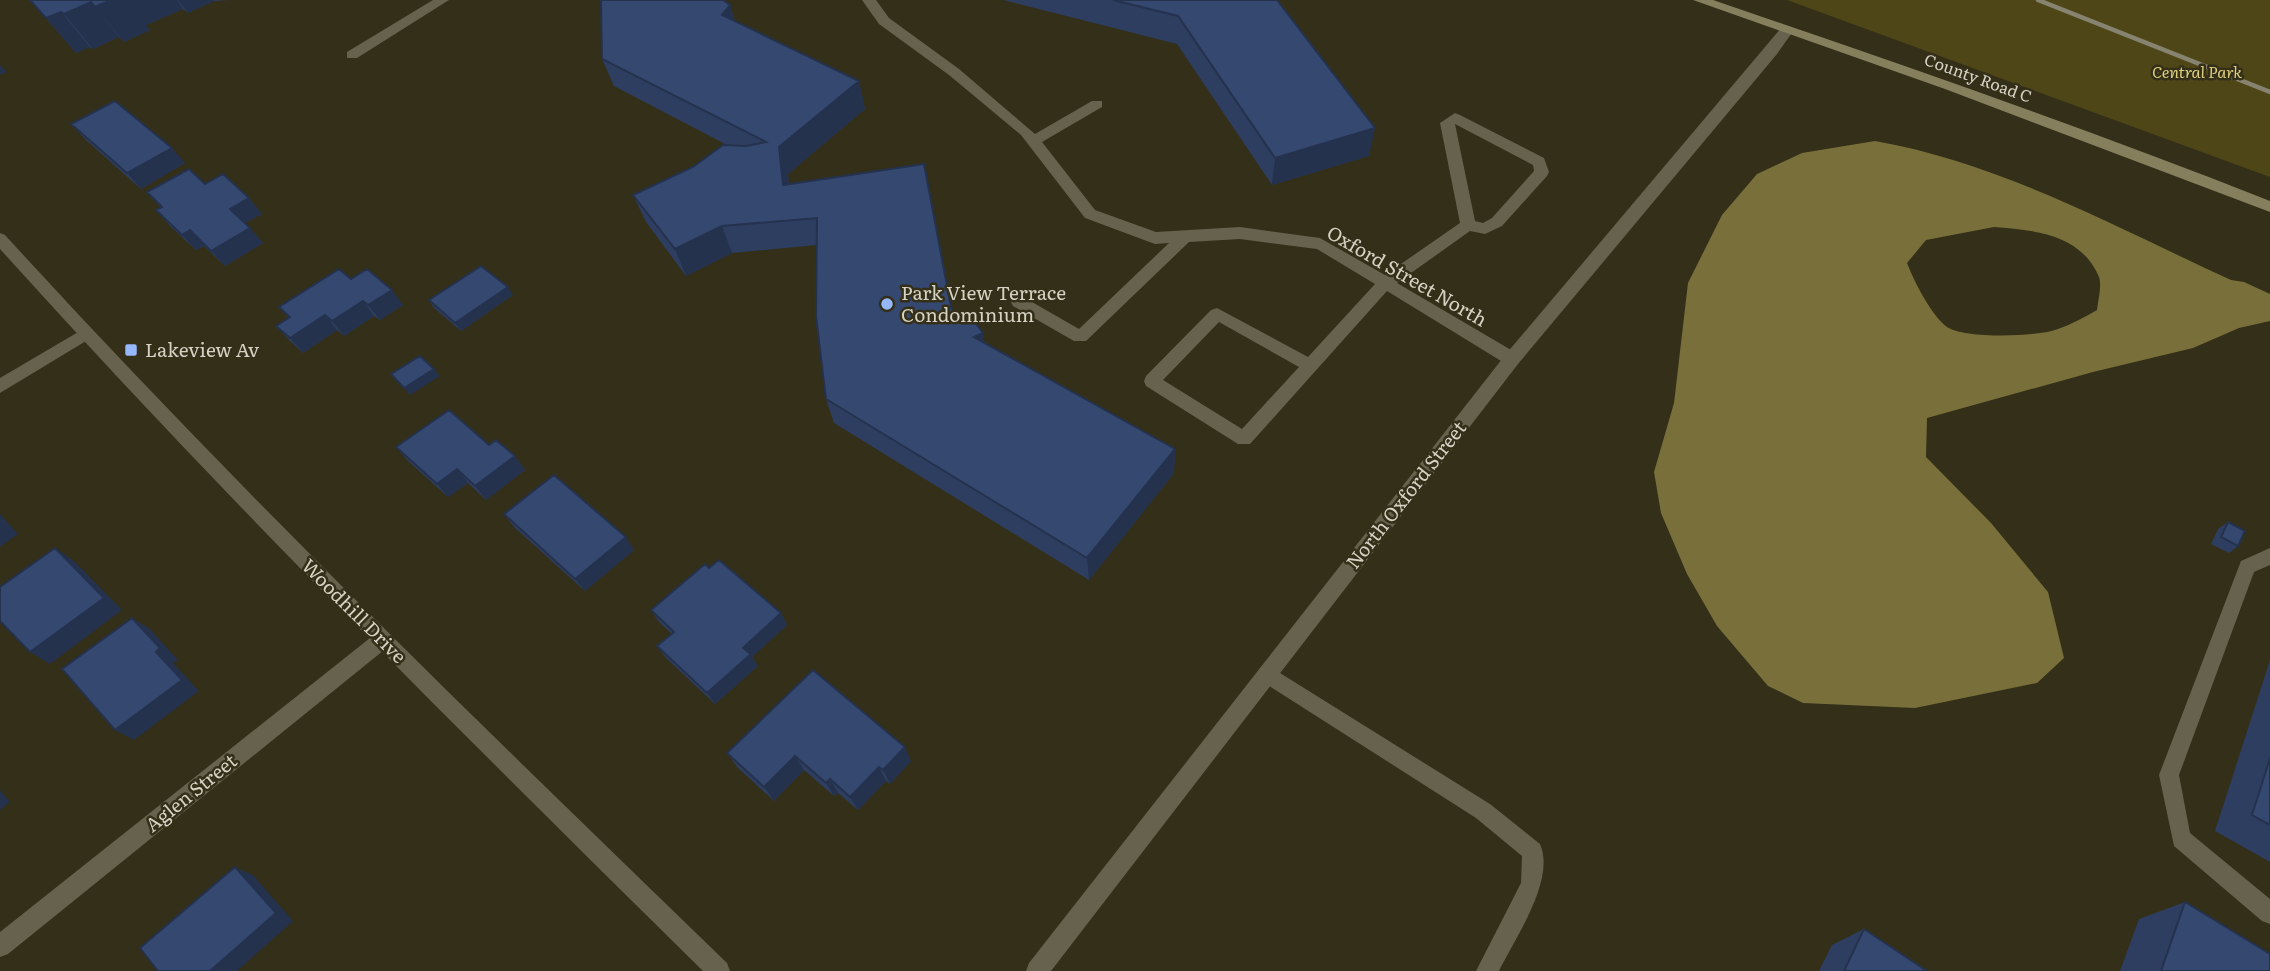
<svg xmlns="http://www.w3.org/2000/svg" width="2270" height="971" viewBox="0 0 2270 971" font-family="Literata,serif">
	<rect width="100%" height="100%" fill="#342f18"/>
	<path fill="#4f4618" d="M1787,0H2270V177Z"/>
	<path fill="#796f3b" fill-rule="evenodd" d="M1875,141C2001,163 2117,228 2231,280L2244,282L2270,294V321L2239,328L2193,348L2093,372L1927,418L1926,457L1991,523L2048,592L2064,658L2037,683L1915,708L1803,703L1768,686L1717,626L1687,574L1661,513L1654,472L1674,403L1688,283L1722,215L1757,174L1802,153ZM1994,227C2034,230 2081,234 2099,277C2102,285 2098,301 2097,310C2085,317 2072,324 2058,329C2039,337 1964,339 1947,327C1931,315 1914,281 1907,263L1926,240Z"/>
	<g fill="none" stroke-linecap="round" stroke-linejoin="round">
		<path fill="#66624d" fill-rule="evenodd" d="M433,0H449L357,58H347V52Z
			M862,0H876L889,18L959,69L1035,134L1092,101H1102V107L1042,142L1095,210L1156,232L1240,227L1320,238L1385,275L1460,223L1440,123L1455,113L1460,115L1544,158L1549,172L1547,176L1502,226L1485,234L1470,231L1397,283L1518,354L1520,359L1518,364H1506L1387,291L1250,444H1238L1146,386L1144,381L1146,376L1211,310L1217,308L1308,357L1375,284L1317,249L1240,239L1189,242L1086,341H1074L1013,306L1011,302L1013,298H1025L1079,329L1169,243L1155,244L1085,218L1021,135L949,75L879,24ZM1455,124L1533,165L1534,171L1492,218L1483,223L1475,221ZM1219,322L1299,367L1242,429L1163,380Z
			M2270,548V565L2254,572L2179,775L2190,833L2270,899V924L2262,921L2174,846L2159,775L2241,561Z
			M1267,665L1490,804L1540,844C1556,880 1515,938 1499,971H1476L1521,883L1522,856L1476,818L1260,680L1257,674L1260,668Z"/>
		<path fill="#66624d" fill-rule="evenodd" d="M1787,26L1794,30L1777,54L1518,364L1051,971H1026L1029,963L1506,354L1782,27Z
			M85,328L93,334L91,338L0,393V378Z
			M382,631L389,634L391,640L389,646L8,954L0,957V932L375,634Z"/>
		<path fill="#66624d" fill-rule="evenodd" d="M0,233L5,235C236,488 481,725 727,963L730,971H703C464,735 225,499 0,249Z"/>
		<path fill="#857f5d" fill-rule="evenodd" d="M1693,0H1713C1900,64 2086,128 2270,201V212L1945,89Z"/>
		<path stroke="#868370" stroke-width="4.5" d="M2038,0L2270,92"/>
	</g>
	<path fill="#2e3e60" d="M30,0H230L214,1L188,13L183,9L146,25L150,30L124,42L119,37L93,49L90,47L76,53Z
		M1003,0H1277L1369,156L1272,185L1177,44Z
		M730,5L735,21L859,81L865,109L788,174L789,184L951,307L955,316L983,333L984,343L1175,449L1174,473L1089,580L834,423L826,399L817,245L732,253L686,276L646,222L633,195L693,167L727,145L614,86L602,59Z
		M71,124L185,163L141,189L86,140Z
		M205,184L249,198L262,214L245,223L263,243L225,266L204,246L196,250L170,226L156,210L161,208L147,192Z
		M351,279L403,305L380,320L374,316L344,336L337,330L303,353L289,340L276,326L289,318L279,307Z
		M513,295L461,331L434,308L429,300Z
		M489,445L515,456L525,470L486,500L468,483L448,497L408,461L396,447Z
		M504,514L634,550L585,591L514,527Z
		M2228,522L2238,546L2229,553L2211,544L2218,529Z
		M709,568L781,613L787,625L752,657L758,666L715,704L666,658L657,646L672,634L659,622L651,610Z
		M2270,660V862L2215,831Z
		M727,753L911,761L890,784L886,781L858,810L838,793L834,796L804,770L774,801L738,768Z
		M2185,902L2270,971H2120L2139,919Z
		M1864,929L1927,971H1819L1832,945Z"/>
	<path fill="#25324e" d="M111,0H177L183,9L146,25L150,30L124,42L95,7Z
		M178,0H213L214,1L188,13Z
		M91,2L119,37L93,49L64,14Z
		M730,5L738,33L722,15Z
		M61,12L90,47L76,53L46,18Z
		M0,65L7,72L0,75Z
		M859,81L865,109L788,174L792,212L783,185L779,147Z
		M1375,128L1369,156L1272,185L1275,158Z
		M172,148L185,163L141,189L127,173Z
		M249,198L262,214L243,224L230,209Z
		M722,226L732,253L686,276L675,249Z
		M250,228L263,243L225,266L211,251Z
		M190,230L204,246L196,250L182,235Z
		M508,287L513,295L461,331L455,323Z
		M392,290L403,305L380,320L368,305Z
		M363,301L374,316L344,336L332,321Z
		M325,315L337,330L303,353L290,338Z
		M983,333L987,359L974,337Z
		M434,369L440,376L410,395L404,388Z
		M1175,449L1174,473L1089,580L1087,558Z
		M515,456L525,470L486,500L475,486Z
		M457,469L468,483L448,497L437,484Z
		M0,514L18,534L0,547Z
		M626,537L634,550L585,591L575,579Z
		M55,548L74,561L122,610L50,664L30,652Z
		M781,613L787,625L752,657L758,666L715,704L707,693L743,648Z
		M132,618L150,629L178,660L173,663L199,691L134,740L115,730L156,652Z
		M905,747L911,761L890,784L883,770Z
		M795,756L804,770L774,801L764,787Z
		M879,767L886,781L858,810L850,797Z
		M830,779L838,793L834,796L826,783Z
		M0,790L10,802L0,810Z
		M235,867L253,875L293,921L237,971H210Z"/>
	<path fill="#354870" stroke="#25324e" stroke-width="2" d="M30,0H111L95,7L91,2L64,14L61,12L46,18Z
		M601,0H723L730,5L722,15L859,81L779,147L783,185L924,164L951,307L955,316L972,318L983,333L974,337L1175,449L1087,558L826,399L816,316L817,218L722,226L675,249L633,195L693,167L723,145L746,146L766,142L602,59Z
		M1113,0H1277L1375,128L1275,158L1178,16Z
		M115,101L172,148L127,173L71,124Z
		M189,169L205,184L223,174L249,198L230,209L250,228L211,251L190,230L182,235L156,210L162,207L147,192Z
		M481,266L508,287L455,323L429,300Z
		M339,269L351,279L367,269L392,290L368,305L363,301L332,321L325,315L290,338L276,326L290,317L279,307Z
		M420,356L434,369L404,388L391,374Z
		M449,410L489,445L496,440L515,456L475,486L457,469L437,484L396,447Z
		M554,475L626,537L575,579L504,514Z
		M2228,522L2245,531L2238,546L2221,537Z
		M55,548L104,598L30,652L0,621V587Z
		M719,560L781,613L743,648L751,654L707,693L657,646L674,632L651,610L705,564L709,568Z
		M132,618L160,648L156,652L182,680L115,730L62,669Z
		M813,670L905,747L883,770L879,767L850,797L830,779L826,783L795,756L764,787L727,753Z
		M2270,758V825L2252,815Z
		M235,867L276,913L210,971H158L140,948Z
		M2185,902L2270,954V971H2161Z
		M1864,929L1927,971H1844Z"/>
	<g fill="#95b7fd" stroke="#342f18" stroke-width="2.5">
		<circle cx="887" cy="304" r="7"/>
		<rect x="124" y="343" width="14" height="14" rx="3.5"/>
	</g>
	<g text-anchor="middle" stroke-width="5" stroke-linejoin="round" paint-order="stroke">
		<g font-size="16" font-style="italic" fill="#dfcf7f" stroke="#342f18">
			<text x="2197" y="78">Central Park</text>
		</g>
		<g font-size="16" fill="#d5d2c4" stroke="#342f18">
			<text transform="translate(1978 78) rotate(20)" y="6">County Road C</text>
		</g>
		<g font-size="19" fill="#d5d2c4" stroke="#342f18">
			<text transform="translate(1407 276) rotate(30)" y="7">Oxford Street North</text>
			<text transform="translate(1406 495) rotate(-52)" y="7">North Oxford Street</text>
			<text transform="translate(354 611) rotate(45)" y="7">Woodhill Drive</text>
			<text transform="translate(191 793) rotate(-39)" y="7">Aglen Street</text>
		</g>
		<g font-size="19" fill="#d5d2c4" stroke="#342f18" text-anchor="start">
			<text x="901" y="300">Park View Terrace<tspan x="901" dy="22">Condominium</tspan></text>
			<text x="145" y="357">Lakeview Av</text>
		</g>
	</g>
</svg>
